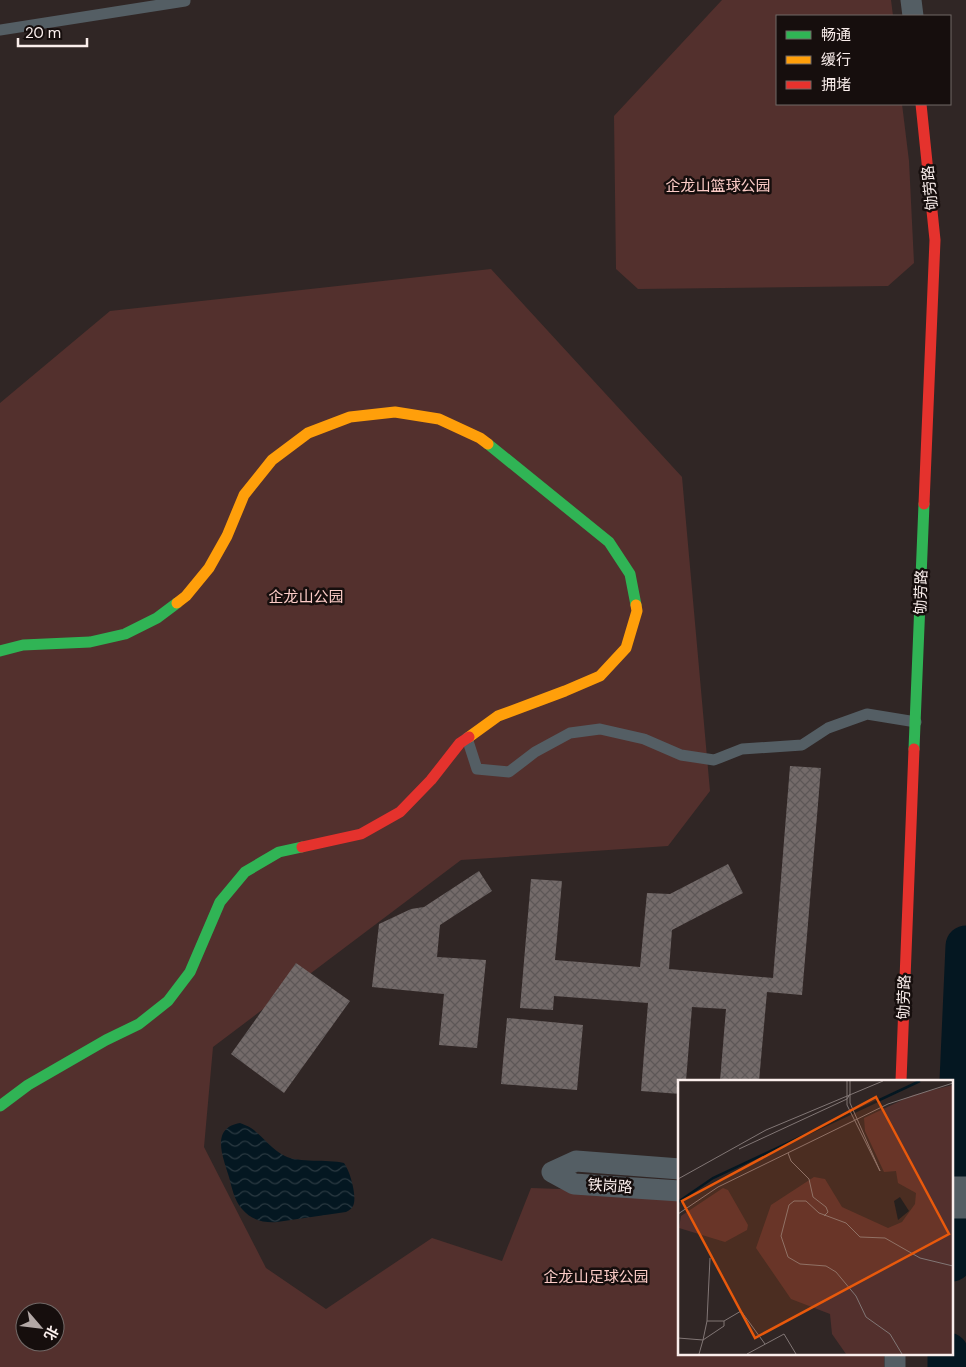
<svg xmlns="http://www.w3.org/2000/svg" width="966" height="1367" viewBox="0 0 966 1367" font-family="'DM Sans','Noto Sans SC',sans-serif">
	<defs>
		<pattern id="water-waves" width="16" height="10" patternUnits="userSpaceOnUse" patternTransform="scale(1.25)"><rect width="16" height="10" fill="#041721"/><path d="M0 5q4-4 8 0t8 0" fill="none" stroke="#2a3941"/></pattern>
		<pattern id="building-cross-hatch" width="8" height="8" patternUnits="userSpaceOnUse" patternTransform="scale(1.25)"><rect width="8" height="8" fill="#746b6a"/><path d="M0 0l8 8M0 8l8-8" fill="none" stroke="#5d5757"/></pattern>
	</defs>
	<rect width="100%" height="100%" fill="#302625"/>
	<path fill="#53302d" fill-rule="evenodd" d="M722,0H891L893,16H777V104H902L909,161L914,263L888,286L638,289L616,269L614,116Z
		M491,269L682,477L710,791L668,846L461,860L213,1047L204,1147L266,1268L326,1309L432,1238L502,1261L531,1188L560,1189L680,1198V1353H884V1367H0V403L110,311ZM25,1312H55V1342H25Z"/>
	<path fill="url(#water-waves)" d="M240,1123C243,1124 248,1126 251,1128C263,1136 271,1149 285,1156C299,1163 327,1159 344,1163C350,1171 356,1193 354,1203C353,1208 350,1210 346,1212L277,1222C264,1223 251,1220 242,1209C234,1200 232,1188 229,1177C223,1157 210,1128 240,1123Z"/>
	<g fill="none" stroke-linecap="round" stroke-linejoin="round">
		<path stroke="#041721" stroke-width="41" d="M952,1261L966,946
			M948,1367V1353"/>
	</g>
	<path fill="url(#building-cross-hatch)" d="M790,766L821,768L802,995L767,992L759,1081H720L726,1009L692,1007L686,1081H680V1094L641,1091L648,1003L554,996L553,1010L520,1008L531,879L562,881L555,960L640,967L647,893L670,894L728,864L743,893L672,930L669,969L773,978Z
		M479,871L492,891L440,925L437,957L486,960L477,1048L439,1045L444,994L372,987L379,924L411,909L424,907Z
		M296,963L350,1001L284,1093L231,1054Z
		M507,1018L583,1025L577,1090L501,1084Z"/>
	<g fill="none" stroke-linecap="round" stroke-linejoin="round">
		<path stroke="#545e64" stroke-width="11" d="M0,30L185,1V0
			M467,738L477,769L509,772L535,752L570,733L600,729L644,739L681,755L714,760L742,749L802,745L828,728L867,714L916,722"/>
		<path stroke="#545e64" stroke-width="21" d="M911,0L913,16
			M552,1172L574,1184L680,1191
			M552,1172L576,1161L680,1169
			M952,1187H966
			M952,1208H966
			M895,1367V1353"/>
		<path stroke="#30b455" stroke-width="11" d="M488,444L609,542L630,574L636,605
			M0,651L23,645L90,642L125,634L157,618L177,603
			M914,749L924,504
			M0,1106L28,1085L106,1040L139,1024L168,1001L190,972L220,902L245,872L279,852L302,847"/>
		<path stroke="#ff9f0a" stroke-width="11" d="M177,603L186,596L209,568L227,536L244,495L272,460L308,433L350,417L395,412L439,419L480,438L488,444
			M469,737L498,716L565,691L600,676L626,648L637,611L636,605"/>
		<path stroke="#e5322d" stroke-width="11" d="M921,104L935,240L924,504
			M302,847L361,834L400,812L431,780L460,743L469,737
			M901,1081L914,749"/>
	</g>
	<g text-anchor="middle" stroke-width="5" stroke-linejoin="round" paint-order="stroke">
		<g font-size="15" fill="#fcccc7" stroke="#160e0d">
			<text x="718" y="191">企龙山篮球公园</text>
			<text x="306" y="602">企龙山公园</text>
			<text x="596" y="1282">企龙山足球公园</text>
		</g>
		<g font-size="15" fill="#faeeec" stroke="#160e0d">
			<text transform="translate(930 188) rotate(-96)" y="5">劬劳路</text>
			<text transform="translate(921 592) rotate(-88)" y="5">劬劳路</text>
			<text transform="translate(904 997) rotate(-88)" y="5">劬劳路</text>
			<text transform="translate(610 1186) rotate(4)" y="5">铁岗路</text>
		</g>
	</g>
	<g transform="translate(678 1080)">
		<rect width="275" height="275" fill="#302625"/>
		<path d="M275,5V274H168L154,254L152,234L113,219L78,168L93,125L136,97L147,99L164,127L210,148L224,142L237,124L238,113L220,103L218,91L206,92L187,51L186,38L235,15ZM45,108L50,110L70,145L69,150L47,162L1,148L3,136Z" fill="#53302d"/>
		<path d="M222,117L231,131L220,140L216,121Z" fill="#041721"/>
		<path fill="none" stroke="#041721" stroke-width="2.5" d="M0,122L35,98L242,1"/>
		<path fill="none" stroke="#817675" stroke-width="1" d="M169,1V25L202,91M172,1V23L202,91M61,69L169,19L172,14M110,73L113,81L131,99L135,117L148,127L150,132L146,136M0,99L88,50L205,1M0,134L40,107L210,24L275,3M29,241L32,178M46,241L63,231L87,264M0,258L25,260L46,246V241H29L25,260L21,274M69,274L106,254L118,274M224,274L212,254L188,237L178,216L158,192L148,186L122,184L110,177L103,156L111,125L116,121H128L141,133L168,143L182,157L207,158L242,178L275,186"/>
		<path fill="#e8590c" fill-opacity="0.15" stroke="#e8590c" stroke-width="2.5" d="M198,17L271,154L77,258L4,121Z"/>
		<rect width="275" height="275" fill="none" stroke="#faeeec" stroke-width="2.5"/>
	</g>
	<rect x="776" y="15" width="175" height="90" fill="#160e0d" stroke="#716866"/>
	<rect x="786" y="31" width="25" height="8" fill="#30b455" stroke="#716866"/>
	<text x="821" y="40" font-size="15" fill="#faeeec">畅通</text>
	<rect x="786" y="56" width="25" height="8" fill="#ff9f0a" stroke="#716866"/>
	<text x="821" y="65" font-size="15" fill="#faeeec">缓行</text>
	<rect x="786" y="81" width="25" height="8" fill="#e5322d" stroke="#716866"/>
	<text x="821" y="90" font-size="15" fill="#faeeec">拥堵</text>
	<g transform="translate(40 1327) rotate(118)"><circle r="24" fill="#160e0d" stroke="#716866"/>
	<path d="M0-4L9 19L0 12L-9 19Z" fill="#b3a8a6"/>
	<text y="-8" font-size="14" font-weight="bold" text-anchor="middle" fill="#faeeec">北</text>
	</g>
	<path d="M18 38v8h69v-8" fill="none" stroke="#faeeec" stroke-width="2.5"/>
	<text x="25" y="38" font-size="15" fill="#faeeec" stroke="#160e0d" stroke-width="4" paint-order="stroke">20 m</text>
</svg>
